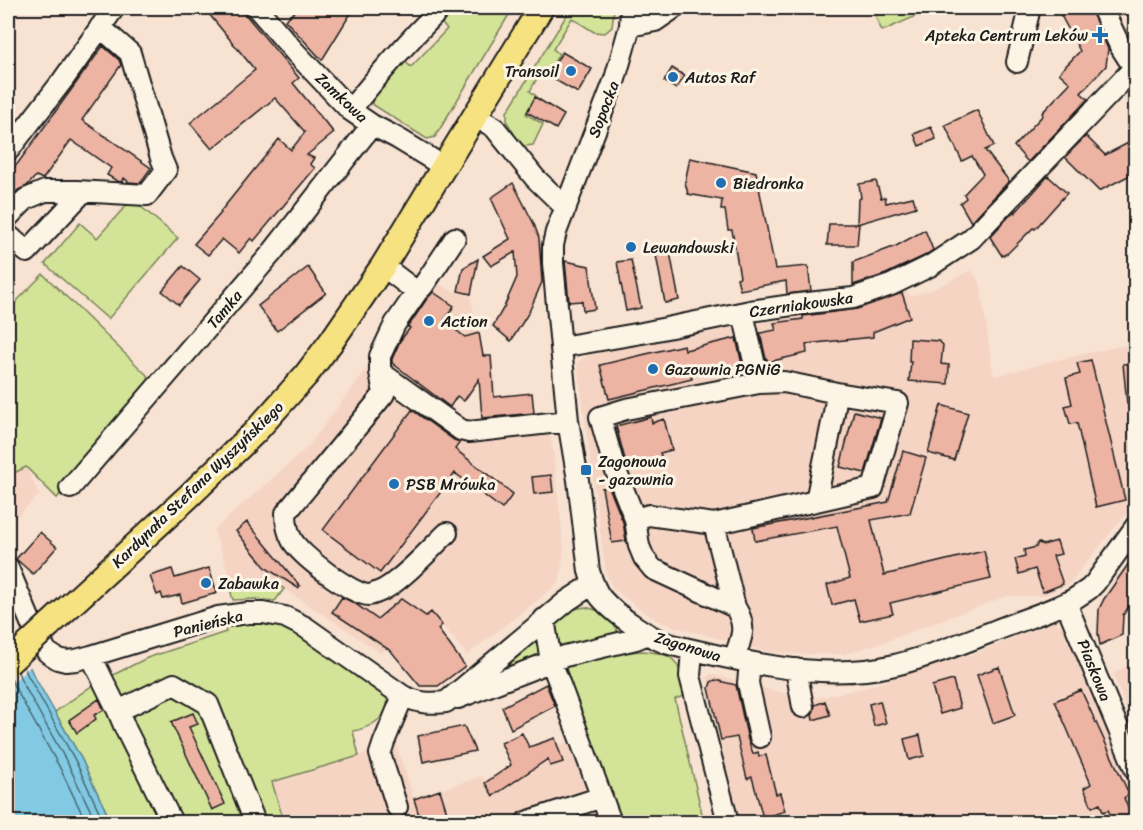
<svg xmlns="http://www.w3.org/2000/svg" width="1143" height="830" viewBox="0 0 1143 830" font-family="Sriracha,sans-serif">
	<rect width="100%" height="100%" fill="#f8e2d2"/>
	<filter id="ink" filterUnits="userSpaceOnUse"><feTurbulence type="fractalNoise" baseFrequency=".0167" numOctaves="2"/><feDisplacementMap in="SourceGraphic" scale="12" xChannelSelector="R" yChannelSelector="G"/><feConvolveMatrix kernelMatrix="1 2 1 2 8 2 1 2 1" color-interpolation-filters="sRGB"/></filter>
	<g filter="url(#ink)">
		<path fill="#f5d4c4" d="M971,270L980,283L993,373L995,376L1053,361L1135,343V503L1068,585L1042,596H1007L878,644L844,654H803L768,652L675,627L656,620L614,590L606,574L577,362L589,355L798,315L803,311L903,288L911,296L934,289Z
			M408,271L418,274L455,292L470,295L483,356L451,406L467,419L483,420L546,413L553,451L564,551L559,583L467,655L431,612L381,653L280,586H233L214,530L308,447L377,355L374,344L403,296Z
			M26,467L39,495L13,520L8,513V476Z
			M1054,622L1060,624L1066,630L1135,801V822H736L723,751L707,677L711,674L809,700L863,688L970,655Z
			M1135,661V729L1113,674Z
			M571,741L601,822H284L272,782L396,744L414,799L482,776L485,783L524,757Z"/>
		<path fill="#d3e498" stroke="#78805a" stroke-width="1.5" d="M447,8H462L465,10L468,8H513L435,137L427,139L372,104V93L401,58L411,67L447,29L437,19Z
			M571,8H614L612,27L605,33L594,32L572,18L553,49L559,54L547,74L541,71L530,91L536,96L526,114L543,124L533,145L525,146L520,144L507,122V112Z
			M872,8H920L923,13L882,31Z
			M132,199L178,238L108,319L45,264L80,223L97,238Z
			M43,274L151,379L57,498L26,467L8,476V304L11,307Z
			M233,586H280L284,589L275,601L256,599L233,600L230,589Z
			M585,607C599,610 621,617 616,635L563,647L553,640L555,623L569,610Z
			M252,620L278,624L291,629L386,695C393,716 370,728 353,731L359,756L272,782L284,822H111L81,758L55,712L93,685L147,658L226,632L224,624Z
			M537,636L542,652L540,658L487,678Z
			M642,651C680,654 677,662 687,695L675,699L704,822H619L560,668L598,655Z"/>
		<path fill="#82cae3" stroke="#598493" stroke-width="1.5" d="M8,620L33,674L81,758L111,822H8Z"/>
		<path fill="#f8e2d2" d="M17,630L33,664L8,687V638Z"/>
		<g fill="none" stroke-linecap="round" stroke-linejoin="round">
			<path stroke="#45626c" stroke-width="1.5" d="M24,667L28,676L75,760L104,822
				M18,672L21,680L68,764L96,822
				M10,676L13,684L60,768L86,822"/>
		</g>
		<path fill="#edb4a4" stroke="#1c1c1c" stroke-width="1.5" d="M204,8H240L299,78L293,83L334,133L307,155L314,158L310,164L315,168L254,241L251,238L239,253L222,239L208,255L194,244L221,213L220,212L279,139L291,150L305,132L275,98L212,149L190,123L255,70Z
			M299,8H354L322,60L285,20Z
			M1057,8H1090L1108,49L1106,66L1081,93L1088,99L1028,162L1014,146L1043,115L1042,113L1070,83L1059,73L1080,51Z
			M103,46L119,60L121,65L82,120L151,168L140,183L129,182L124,178L121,182L117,181L107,175L111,168L71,140L43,179L36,176L27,186L18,190L8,201V175L18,163Z
			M562,52L592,69L578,93L548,76Z
			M672,68L685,76L676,89L664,81Z
			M535,97L564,115L556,129L527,112Z
			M977,110L994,146L985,150L1009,181L971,222L960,203L966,198L964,194L983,174L972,156L962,161L945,125Z
			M931,127L936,139L919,146L914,134Z
			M1086,136L1105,155L1136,139V172L1099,191L1065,157Z
			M690,158L756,172L775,269L808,266L811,291L787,294L786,281L740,290L737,278L740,277L732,230H728L725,210H721L722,200L688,194L685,182Z
			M1048,176L1067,193L1035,229L1033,228L1008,253L1002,256L990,237L1014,211L1015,213Z
			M876,181L881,198L885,197L886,203L913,197L916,207L857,224L858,199L861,198L859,184Z
			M513,183L534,224L539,238L542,282L529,312L511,341L493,326L504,307L517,277L515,252L491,266L483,256L510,239L491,198Z
			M829,224H859L857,245H827Z
			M925,230L933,250L924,256L886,274L853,285V262L896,246Z
			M670,252L679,300L665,303L656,255Z
			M478,259L471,294L458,291L463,268Z
			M631,260L641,308L626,311L617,262Z
			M565,261L589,266L595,309L583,311L582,301L569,302Z
			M183,266L200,280L179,305L162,291Z
			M308,267L326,293L277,331L258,306Z
			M433,292L454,306L444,321L465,337L479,333L483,356H491L494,397L532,393L534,413L482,418L479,379L464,401L457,396L450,407L392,363V359L400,341L410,328L408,327L426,300Z
			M902,293L910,317L873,332V337L806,344L807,353L768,362L767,359H766L760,333L776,330L774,323L803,319V316L857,309Z
			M736,338L742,364L691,376L692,379L609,399L600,365L684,345L685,350Z
			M910,339L939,341L943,345L941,364L949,365L948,384L909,381L911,362H909Z
			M1091,360L1125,500L1096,507L1077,423L1070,424L1065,406L1072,404L1066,378L1080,374L1077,363Z
			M1136,363V404H1127L1123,364Z
			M941,405L968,413L954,460L928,453Z
			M412,410L454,440L460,442L455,449L513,494L502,509L455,473L380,573L323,530Z
			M854,411L881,418L865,473L840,467Z
			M651,417L652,423L664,419L672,450L660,453L662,458L627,467L616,426Z
			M903,451L926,458L910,513L871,520L884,575L984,551L991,579L890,603L893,614L860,621L854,599L832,605L827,585L850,578L837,526L755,541L753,528L888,502Z
			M551,475L553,492L534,494L532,477Z
			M609,487L623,522L626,541L612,543L602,488Z
			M247,522L300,586L298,588L266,568L236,531Z
			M40,532L57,547L33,574L16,559Z
			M1057,541L1061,554L1053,556L1063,584L1043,592L1035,569L1019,574L1015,559L1025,556L1024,550L1036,547L1038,542L1043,545Z
			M1136,553V597L1123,615L1122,635L1100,645L1098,633L1099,609L1104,599Z
			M209,568L217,593L182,603L180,595L163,599L161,593L157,595L150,576L172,569L175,578Z
			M342,597L354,603L377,619L401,599L426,616L431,612L442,625L438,629L465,666L438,686H420L391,651L332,612Z
			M999,667L1015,715L993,723L977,675Z
			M715,680L736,685L748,740L753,754L758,752L759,756L766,755L776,794L780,793L785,811L763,818L752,777L747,779L737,737L721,740L709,688L711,682Z
			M953,680L960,708L940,714L932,686Z
			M546,684L555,706L511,729L502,707Z
			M1081,690L1129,794L1124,798L1134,822H1114L1108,810L1103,812L1100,804L1092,807L1084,788L1091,784L1055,701Z
			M99,699L104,710L94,715L96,719L77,733L69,720Z
			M825,701L830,715L813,720L812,715L814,710L815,705Z
			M880,701L886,723L874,726L869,704Z
			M193,713L198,724L189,727L225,804L212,810L171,722Z
			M464,726L475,751L423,762L418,736Z
			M522,733L529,747L555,738L563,762L550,766L548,759L493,796L485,783L511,765L501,743Z
			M920,735L924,756L909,760L904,739Z
			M440,790L450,822H421L414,799Z"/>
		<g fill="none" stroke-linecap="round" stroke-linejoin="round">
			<g stroke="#1c1c1c" stroke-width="24">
				<path id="minor" d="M257,8L295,52L350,110L372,125L397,138L443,166
					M631,8L630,26L615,79L556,232L553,245V263L568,421L578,480L589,571C592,581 595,591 602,599C616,615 647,636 666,643C682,648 699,651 715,655C773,668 836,679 895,665C929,657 962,643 994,631C1021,620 1049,612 1074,599L1089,589L1095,583L1136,526
					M1102,8L1120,46L1134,68
					M630,26L655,21L674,8
					M1017,62L1030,8
					M350,110C379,74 409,40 441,8
					M474,116L494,127L535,178L566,208
					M8,151L63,80L114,8
					M8,217L26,199L45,191H77L147,195L166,170L161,158L130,53L100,27
					M8,235L27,252L83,192
					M383,266L417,292
					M561,347L642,333L750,311L799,304L853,298L891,285L930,266L971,239L1136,66
					M380,372L461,430L469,432L568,421
					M70,488L271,254L372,125
					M816,501L873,488L898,403L837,393
					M635,519L649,515L714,524L816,501L834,413L837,393L784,382L759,383
					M714,524L735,607C748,628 741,638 734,659
					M447,533C431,548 397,586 378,592C375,593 372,595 369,595C352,595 300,555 292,540C287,531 286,523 286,513L384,394L380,372V356L395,324L417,292L423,286L455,238
					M8,568L34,630L47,652L58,659L66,661L76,660L91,656L218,617L248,613H263L285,617L305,627L403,696C420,703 428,704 446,702L567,601L593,584
					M1066,603L1136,771
					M735,607L653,569L644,558L639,546L635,519L614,466L600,417L626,409L759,383L743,313
					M544,619L551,661L611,822
					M692,650L690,676L728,822
					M91,656L118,711L174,684L208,704L255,822
					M750,663L748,683L760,737
					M796,669L803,707
					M458,698L565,656L636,639L648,634
					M118,711L126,730L172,822
					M397,807L380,754L384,742L403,696
					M526,822L602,797"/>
			</g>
			<g stroke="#1c1c1c" stroke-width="28">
				<path id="major" d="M49,625L189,496L255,432L306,375L331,342L383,266L541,8"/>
			</g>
			<use href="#minor" stroke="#fcf5e5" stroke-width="20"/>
			<use href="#major" stroke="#f7e281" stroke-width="24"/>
			<g stroke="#1c1c1c" stroke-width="28" stroke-linecap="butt">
				<path id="major-bridge" d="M8,663L49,625"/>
			</g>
			<use href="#major-bridge" stroke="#f7e281" stroke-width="24"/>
		</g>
	</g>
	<g fill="#1f6fb2" stroke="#fcf5e5" stroke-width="2">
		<path d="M1097 26h6v6h6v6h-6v6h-6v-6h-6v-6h6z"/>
		<circle cx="571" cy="71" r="6"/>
		<circle cx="673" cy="77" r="6"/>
		<circle cx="721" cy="183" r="6"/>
		<circle cx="631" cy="247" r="6"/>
		<circle cx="429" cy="321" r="6"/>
		<circle cx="653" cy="369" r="6"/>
		<rect x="580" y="464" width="12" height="12" rx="3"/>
		<circle cx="394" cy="484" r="6"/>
		<circle cx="206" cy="583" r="6"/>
	</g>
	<g text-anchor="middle" stroke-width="6" stroke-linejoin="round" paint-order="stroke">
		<g font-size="16" fill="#1c1c1c" stroke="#fcf5e5" text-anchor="start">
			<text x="1088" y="41" text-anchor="end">Apteka Centrum Leków</text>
			<text x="559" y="77" text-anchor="end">Transoil</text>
			<text x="685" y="83">Autos Raf</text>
			<text x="733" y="189">Biedronka</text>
			<text x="643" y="253">Lewandowski</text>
			<text x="441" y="327">Action</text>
			<text x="665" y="375">Gazownia PGNiG</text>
			<text x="598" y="467">Zagonowa<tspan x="598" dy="18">- gazownia</tspan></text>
			<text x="406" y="490">PSB Mrówka</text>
			<text x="218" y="589">Zabawka</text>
		</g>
		<g font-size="16" fill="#1c1c1c" stroke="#fcf5e5">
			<text transform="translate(342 97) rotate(43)" y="6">Zamkowa</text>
			<text transform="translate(603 109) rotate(-69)" y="6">Sopocka</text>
			<text transform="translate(801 304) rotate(-8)" y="6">Czerniakowska</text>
			<text transform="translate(224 309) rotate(-50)" y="6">Tamka</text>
			<text transform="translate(197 484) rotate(-44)" y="6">Kardynała Stefana Wyszyńskiego</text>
			<text transform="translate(208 623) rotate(-14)" y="6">Panieńska</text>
			<text transform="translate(688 646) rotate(17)" y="6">Zagonowa</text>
			<text transform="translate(1095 670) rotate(68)" y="6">Piaskowa</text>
		</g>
	</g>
	<rect width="1143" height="830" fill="none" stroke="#fcf5e5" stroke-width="30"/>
	<rect x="15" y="15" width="1113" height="800" fill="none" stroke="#1c1c1c" stroke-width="2" filter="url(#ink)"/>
</svg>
